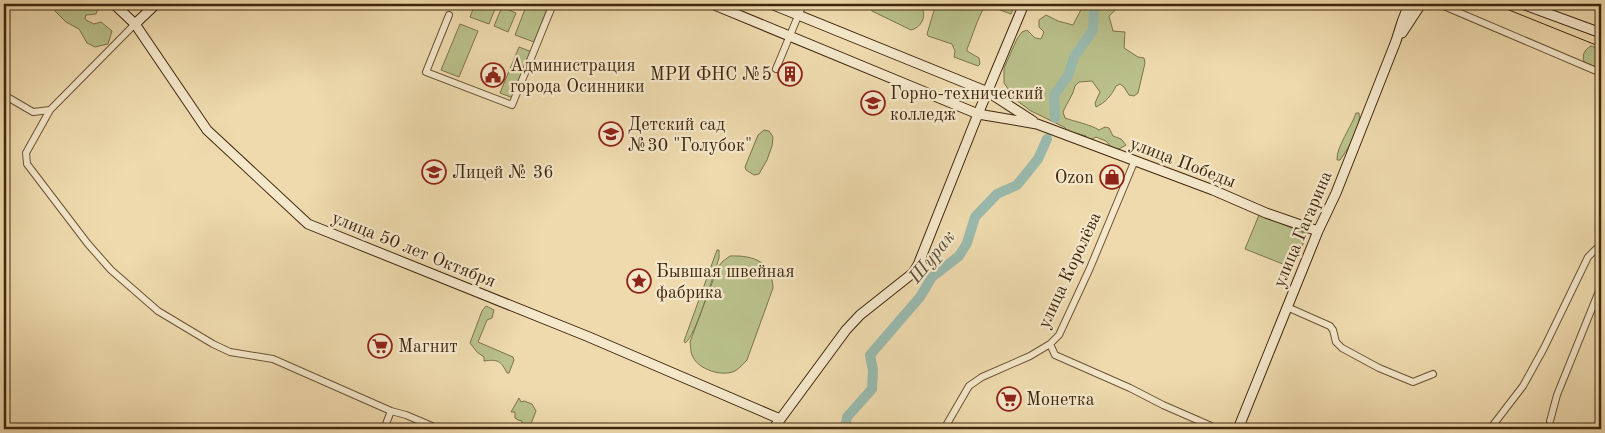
<svg xmlns="http://www.w3.org/2000/svg" width="1605" height="433" viewBox="0 0 1605 433" font-family="'Old Standard TT',serif">
	<rect width="100%" height="100%" fill="#eedaad"/>
	<filter id="stains"><feTurbulence type="fractalNoise" baseFrequency=".004" numOctaves="4"/><feColorMatrix values="0 0 0 0 .2 0 0 0 0 .09 0 0 0 0 .02 0 0 0 .5 -.17"/></filter>
	<radialGradient id="worn" r=".72"><stop offset=".6" stop-color="#630" stop-opacity="0"/><stop offset="1" stop-color="#630" stop-opacity=".3"/></radialGradient>
	<path fill="#b9c08a" stroke="#7c734c" d="M55,4H84L85,6L91,4L96,5L98,8L96,14L86,15L85,18L86,20L94,24L101,22L112,31L108,44L95,47L87,43L79,29L66,22L55,11Z
		M475,4H497L489,24L470,17Z
		M527,4H549L534,42L515,35Z
		M871,4H919C928,13 923,27 911,30L872,11L870,7Z
		M936,4H949L956,9L958,4H1014V7L1011,14L992,7L985,6C977,19 973,35 967,49V51L979,58L980,64L978,66L954,57L955,51L952,44L928,36L927,34Z
		M1084,4H1122L1109,16L1113,31L1125,32L1124,48L1138,57L1144,58L1145,63L1138,93L1134,96L1129,95L1124,87L1120,84L1116,86C1112,95 1105,103 1096,107L1095,103L1100,92L1092,81L1079,82L1075,86C1073,96 1067,102 1063,112L1065,118C1076,122 1089,124 1099,130L1105,127L1109,128L1113,136L1121,139L1126,145L1119,149L1112,148L1106,141L1096,137L1092,139L1087,138L1086,136L1068,131L1064,127L1031,111L1016,100L1004,83V68L1008,59L1017,39L1022,32L1027,30L1035,38L1041,39L1044,32L1039,27V20L1046,15L1058,21L1073,25Z
		M502,7L516,13L508,32L494,26Z
		M460,24L478,31L459,77L441,70Z
		M1591,46L1601,49V69L1584,62C1582,55 1584,50 1591,46Z
		M519,47L532,52L513,98L500,93Z
		M1356,113H1359C1362,126 1348,149 1340,160H1337C1336,147 1352,126 1356,113Z
		M764,130L769,131L773,137L772,146L767,160L759,174L754,175L746,170L745,167L758,135Z
		M1259,215L1307,234L1293,268L1245,249Z
		M717,250H719V258C714,273 695,338 685,343L684,341Z
		M730,256C754,255 772,262 773,288L747,360C743,364 740,368 735,371C723,377 699,370 693,357C690,352 691,347 690,342L718,267L723,261Z
		M486,306L494,310L492,318L487,320L478,342L513,357L514,360L509,373H507C501,361 498,359 484,361V357L477,352L470,343L482,311Z
		M519,398L521,402L524,401L532,404L536,411L529,429H521L522,421L518,420L515,418V412H511Z"/>
	<g fill="none" stroke-linecap="round" stroke-linejoin="round">
		<path stroke="#99baae" stroke-width="10" d="M1055,118L1054,95L1068,76L1074,57L1093,30L1094,4
			M845,429L847,417L872,389L873,370L870,355L920,297L932,277L959,256L967,243L975,217L997,194L1017,185L1038,159L1047,139"/>
		<g stroke="#6b5335" stroke-width="8">
			<path id="street" d="M1439,4L1601,73
				M1540,11L1543,4
				M449,15L426,72L512,105L553,4
				M776,69L803,4
				M4,95L33,112L50,110L135,24
				M50,110L26,153L27,164L88,244L111,270L158,311L213,344L230,352L273,359L391,411L406,415L439,429
				M1287,307L1330,326L1333,330L1336,342L1342,348L1379,368L1413,382L1433,374
				M1050,344L1055,355L1130,388L1163,405L1218,429
				M1550,421L1557,395L1601,286
				M384,429L391,411
				M944,429L969,386L982,377L1030,356L1050,344L1059,335L1090,268L1135,160
				M1490,429L1523,386L1544,348L1588,257L1596,249H1601"/>
		</g>
		<g stroke="#3f260d" stroke-width="11">
			<path id="secondary" d="M114,4L135,24L207,130L308,224L589,337L780,419
				M712,4L978,114L1037,124L1213,190L1266,213L1318,231
				M771,4L988,92L1033,121
				M1522,4L1601,33
				M135,24L156,4
				M1402,33L1421,4
				M773,429L846,330L860,315L913,273L918,265L978,114L1024,4
				M1238,429L1318,231L1336,193L1396,41L1402,22L1409,4"/>
		</g>
		<use href="#street" stroke="#f4e7ca" stroke-width="6"/>
		<use href="#secondary" stroke="#f4e7ca" stroke-width="9"/>
		<path stroke="#3f260d" stroke-width="1" d="M1494,4L1601,47"/>
	</g>
	<defs>
		<g id="building-ring" transform="scale(1.25)"><circle r="9.5" fill="#f4e7ca" stroke="#8f2418" stroke-width="1.5"/><path d="M-4-6H4V6H1V3H-1V6H-4ZM-2.5-4.3h1.7v1.8h-1.7ZM.8-4.3h1.7v1.8H.8ZM-2.5-1h1.7V.8h-1.7ZM.8-1h1.7V.8H.8Z" fill="#8f2418"/></g>
		<g id="civic-ring" transform="scale(1.25)"><circle r="9.5" fill="#f4e7ca" stroke="#8f2418" stroke-width="1.5"/><path d="M-.6-6.5H3V-4.5H.6V-3L4-1V1h2V6H-6V1h2V-1L-.6-3ZM-1.2 2.5V6h2.4V2.5Z" fill="#8f2418"/></g>
		<g id="university-ring" transform="scale(1.25)"><circle r="9.5" fill="#f4e7ca" stroke="#8f2418" stroke-width="1.5"/><path d="M0-5L7-2L0 1L-7-2ZM-4 1L0 2.5L4 1V4Q0 6-4 4Z" fill="#8f2418"/></g>
		<g id="school-ring" transform="scale(1.25)"><circle r="9.5" fill="#f4e7ca" stroke="#8f2418" stroke-width="1.5"/><path d="M0-5L7-2L0 1L-7-2ZM-4 1L0 2.5L4 1V4Q0 6-4 4Z" fill="#8f2418"/></g>
		<g id="shop-ring" transform="scale(1.25)"><circle r="9.5" fill="#f4e7ca" stroke="#8f2418" stroke-width="1.5"/><path d="M-5-2.5h2.3a2.7 3.5 0 0 1 5.4 0H5L5.5 6h-11ZM-1.5-2.5h3a1.5 2.3 0 0 0-3 0Z" fill="#8f2418"/></g>
		<g id="sight-ring" transform="scale(1.25)"><circle r="9.5" fill="#f4e7ca" stroke="#8f2418" stroke-width="1.5"/><path d="M0-6L1.8-2.2L6-1.7L2.9 1.2L3.7 5.4L0 3.3L-3.7 5.4L-2.9 1.2L-6-1.7L-1.8-2.2Z" fill="#8f2418"/></g>
		<g id="supermarket-ring" transform="scale(1.25)"><circle r="9.5" fill="#f4e7ca" stroke="#8f2418" stroke-width="1.5"/><path d="M-6-5.5h2.5l.6 2H6L4.5 2H-2.5L-4.4-4H-6ZM-1.5 3.2a1.3 1.3 0 1 0 .1 0ZM3 3.2a1.3 1.3 0 1 0 .1 0Z" fill="#8f2418"/></g>
	</defs>
	<g fill-rule="evenodd">
		<use href="#building-ring" x="790" y="74"/>
		<use href="#civic-ring" x="493" y="75"/>
		<use href="#university-ring" x="873" y="103"/>
		<use href="#school-ring" x="611" y="134"/>
		<use href="#school-ring" x="434" y="172"/>
		<use href="#shop-ring" x="1112" y="177"/>
		<use href="#sight-ring" x="639" y="281"/>
		<use href="#supermarket-ring" x="380" y="346"/>
		<use href="#supermarket-ring" x="1009" y="399"/>
	</g>
	<g text-anchor="middle" stroke-width="4.5" stroke-linejoin="round" paint-order="stroke">
		<g font-size="18" fill="#3f260d" stroke="#f4e7ca" text-anchor="start">
			<text x="510" y="71">Администрация<tspan x="510" dy="21">города Осинники</tspan></text>
			<text x="772" y="80" text-anchor="end">МРИ ФНС №5</text>
			<text x="890" y="99">Горно-технический<tspan x="890" dy="21">колледж</tspan></text>
			<text x="628" y="130">Детский сад<tspan x="628" dy="21">№30 "Голубок"</tspan></text>
			<text x="452" y="178">Лицей № 36</text>
			<text x="1094" y="183" text-anchor="end">Ozon</text>
			<text x="656" y="277">Бывшая швейная<tspan x="656" dy="21">фабрика</tspan></text>
			<text x="398" y="352">Магнит</text>
			<text x="1026" y="405">Монетка</text>
		</g>
		<g font-size="18" fill="#3f260d" stroke="#f4e7ca">
			<text transform="translate(1183 162) rotate(21)" y="6">улица Победы</text>
			<text transform="translate(1302 229) rotate(-67)" y="6">улица Гагарина</text>
			<text transform="translate(414 249) rotate(22)" y="6">улица 50 лет Октября</text>
			<text transform="translate(1069 270) rotate(-65)" y="6">улица Королёва</text>
		</g>
		<g font-size="19" font-style="italic" fill="#564b35" stroke="#f4e7ca">
			<text transform="translate(931 256) rotate(-51)" y="7">Шурак</text>
		</g>
	</g>
	<rect width="1605" height="433" fill="none" stroke="#eedaad" stroke-width="20"/>
	<rect x="5" y="5" width="1595" height="423" fill="none" stroke="#3f260d" stroke-width="2.5"/>
	<rect x="10" y="10" width="1585" height="413" fill="none" stroke="#3f260d"/>
	<rect width="100%" height="100%" filter="url(#stains)"/>
	<rect width="100%" height="100%" fill="url(#worn)"/>
</svg>
